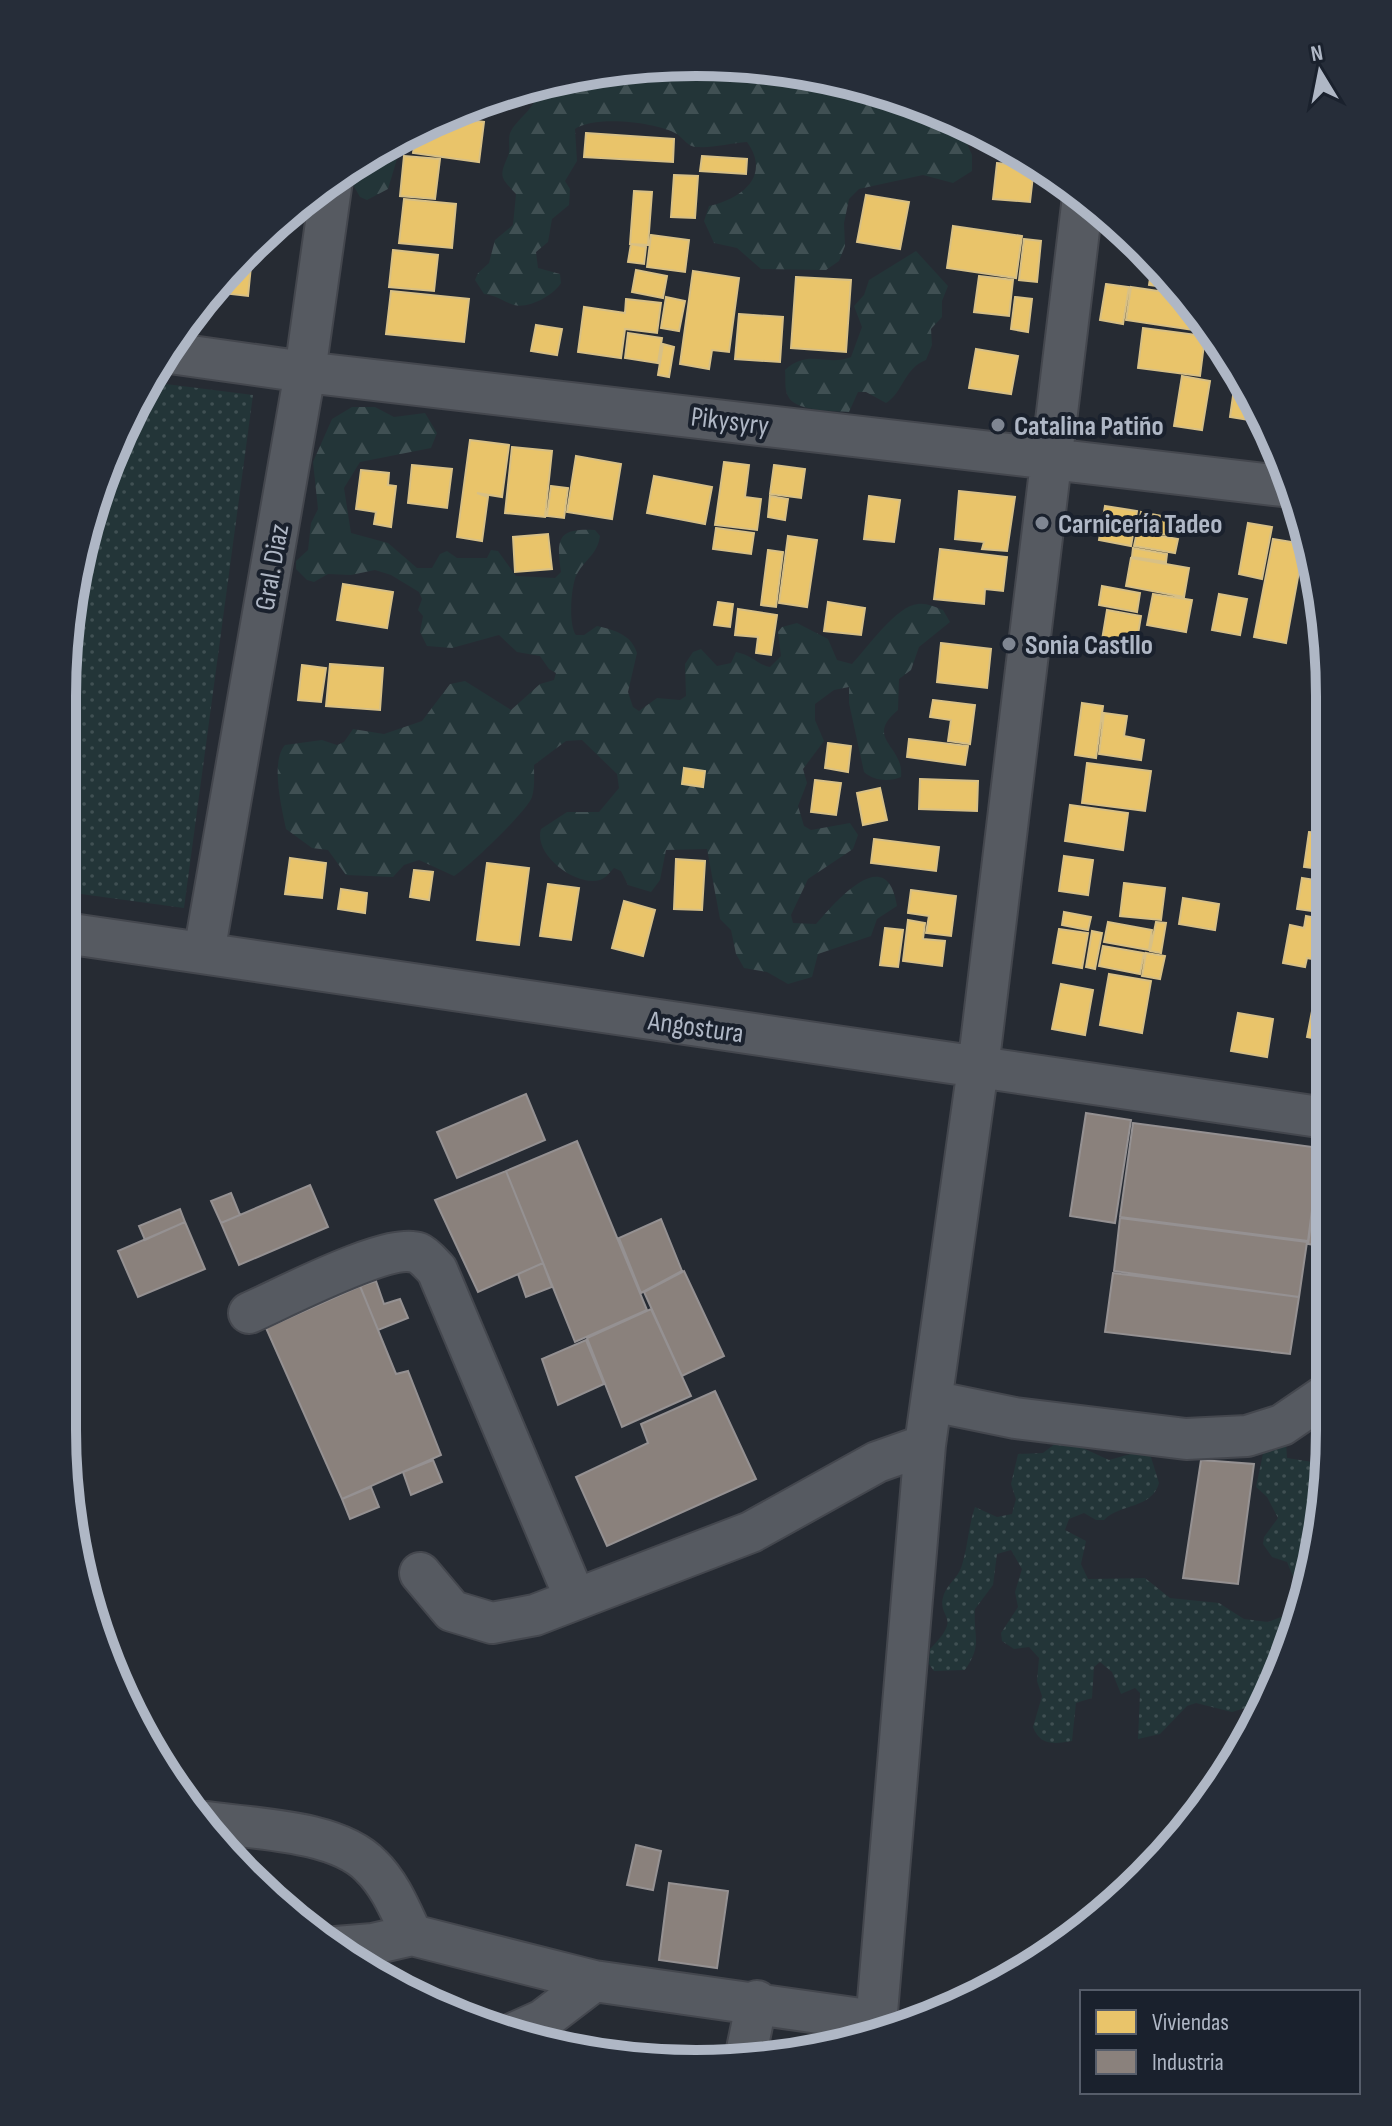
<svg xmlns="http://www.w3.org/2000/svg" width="1392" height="2126" viewBox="0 0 1392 2126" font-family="'Sofia Sans Condensed',sans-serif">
	<defs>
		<pattern id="grass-dots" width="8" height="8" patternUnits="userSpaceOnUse" patternTransform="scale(2)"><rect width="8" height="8" fill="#233538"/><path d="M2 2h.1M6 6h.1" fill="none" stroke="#405053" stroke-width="1.8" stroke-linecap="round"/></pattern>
		<pattern id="forest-firs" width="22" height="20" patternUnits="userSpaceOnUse" patternTransform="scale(2)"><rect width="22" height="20" fill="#233538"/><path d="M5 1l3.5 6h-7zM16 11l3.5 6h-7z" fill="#405053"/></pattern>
	</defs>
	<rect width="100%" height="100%" fill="#262b33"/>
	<path fill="url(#grass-dots)" d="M150,382L253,395L184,908L66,892L67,613L127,416Z
		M1286,1442L1287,1458L1325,1464V1512L1282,1673L1263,1703L1232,1712L1196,1703L1187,1706L1160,1734L1138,1739L1140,1693L1135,1688L1121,1694L1112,1672L1100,1662L1094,1667L1092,1698L1076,1703L1072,1741C1055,1744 1040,1746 1033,1727L1042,1696L1037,1681L1039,1658L1029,1647L1014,1649L1002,1641L1001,1633L1018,1607L1015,1592L1022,1569L1011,1550L997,1554L993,1585L975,1609C973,1637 983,1644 965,1670L934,1671L929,1664L930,1649C965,1614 935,1620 944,1594C948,1584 957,1578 961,1568C968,1548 968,1527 975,1507L997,1517L1012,1514L1016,1499L1011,1484L1018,1454L1043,1453L1056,1443H1072L1109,1460L1141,1451L1150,1454L1159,1483C1152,1509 1121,1503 1104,1520H1096L1084,1513L1069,1519L1065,1530L1086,1541L1081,1564L1088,1579L1145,1578L1170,1598L1219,1603L1244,1619L1268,1622L1291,1613L1299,1591L1287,1562L1272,1557L1263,1544L1264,1537L1278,1518L1267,1497L1256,1487L1264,1449Z"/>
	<path fill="url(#forest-firs)" d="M654,63L778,67L899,96L966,126L963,134L972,155V171L953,183L923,175L859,189L849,199L844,223L845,246L839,261L826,270L761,269L737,248L714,243L704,221L709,206C740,199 772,177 747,142C731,143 713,148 697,147C688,147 684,139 677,134C656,122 595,115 575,129L577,161L565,181L570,189L569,205L552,219L548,242L536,252L538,268L560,274L561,283C554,295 529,309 514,305C504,302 496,295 484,294L475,280L478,273L489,263L495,240L513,225L516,194C500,177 499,177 508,156C511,149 507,138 511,131C522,113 540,107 537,83Z
		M398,139L397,159L388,189L367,200L360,197L352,183L358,164Z
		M916,251L948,286L942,301V317L931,329L932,345L926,360C904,368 903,393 886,403L866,392H858L849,412C833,411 794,411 788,396C784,389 786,378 785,370C809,348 826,367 851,357L862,327L854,306L864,295L869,280Z
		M352,407H375L394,417L425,413L437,433L431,448L360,462L344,488L351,533L388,543L417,568H432L440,554L447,551L457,558H487L491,550L498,551L516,576L555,578L561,572C556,538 558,528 595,530L600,536C597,555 586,558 577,574C571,584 568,625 576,635H584L597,626C614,630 631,634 637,653L628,692L633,707L639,711L657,698L680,700L686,696L685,664L693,652L701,649L717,666L731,663L736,652C752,655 758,665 770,667L781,656L778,632L782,627L797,623L828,639L837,660L852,664C866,649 897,605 918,604C926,603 935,607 943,610L950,622L919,647L911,670L899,679L898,710C863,739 905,746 901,777C889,782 874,781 864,772L849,703V687L834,690L815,704V720L824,741L803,769L807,783L798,806L804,826L811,830L850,823L858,835L853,849L808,879L791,915L793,923L816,924C836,901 887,841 897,906L877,919L871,936L818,954L812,977L788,984L767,972L744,968L736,954L731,930L720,919L707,849L666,850L660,880L651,892L628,885L621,871L614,868C610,872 606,878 600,880C575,887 533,854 541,829L567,812H599L619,788L617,774L582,740L566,741L534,765C534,775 535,787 532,797C527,811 469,867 454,876L419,860L404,865L393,877L346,875L328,850L312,848L286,829C282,809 270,762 285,745L322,740L337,745L344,742L353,729L384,734L422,721L450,684L465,681L511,710L540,684L554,680L556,673L549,669L540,656L517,652L499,635L452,648L427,646L420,632L423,616L418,610L422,599L419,592L391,575L375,570L351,575L328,574L314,582L307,580L296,569V561L308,550L311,523L318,509L313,462L332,419Z"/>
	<path fill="#e9c46a" stroke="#d8c085" stroke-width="2" d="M513,91L512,102L489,100Z
		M450,114V118L484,122L479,162L413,153L416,134L407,133Z
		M586,133L674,139L673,162L584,157Z
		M994,138L1013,147L1020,152L993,148Z
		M404,156L440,159L435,199L400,196Z
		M702,156L747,159L746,174L700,171Z
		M997,163L1034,167L1030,202L993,199Z
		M674,175L698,176L695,218L671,217Z
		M634,191L652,192L648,245L630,244Z
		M866,195L909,202L900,249L857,242Z
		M404,199L456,204L452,248L399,243Z
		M953,226L1022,236L1016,278L947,268Z
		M651,235L689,240L685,272L647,267Z
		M1024,239L1041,241L1037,282L1019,280Z
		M631,244L646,247L644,264L628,262Z
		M253,246L248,296L213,292L219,278Z
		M393,250L438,255L434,291L389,287Z
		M1153,260L1171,280L1169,288L1149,285Z
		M636,270L667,276L663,298L632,292Z
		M693,271L739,278L729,352L712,350L709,369L680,364Z
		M979,276L1013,280L1009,316L974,312Z
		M796,277L851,280L846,352L791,348Z
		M1106,284L1129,287L1123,324L1100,320Z
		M1131,287L1185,295L1213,333L1126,320Z
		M391,291L469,299L464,342L386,334Z
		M666,297L685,301L679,331L661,328Z
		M1015,297L1032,299L1028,332L1011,329Z
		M626,299L661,303L657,333L625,329L621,358L578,352L584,307L625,313Z
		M739,314L783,317L780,362L735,359Z
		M536,325L562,329L557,355L531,351Z
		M1143,328L1205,336L1200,376L1138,368Z
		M628,333L662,338L658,363L625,358Z
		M663,344L674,347L669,377L658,375Z
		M976,349L1018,356L1011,394L969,388Z
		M1236,375H1240L1267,423L1230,417Z
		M1182,376L1210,381L1202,430L1174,426Z
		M470,440L509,445L502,497L477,493L488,497L482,541L457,537Z
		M512,447L552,451L545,517L505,513Z
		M576,456L621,464L612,519L567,512Z
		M724,462L749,465L745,497L761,499L757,530L715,525Z
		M412,465L452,469L447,508L408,503Z
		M774,465L805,469L801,498L770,494Z
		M361,470L389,473L388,485L396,486L391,527L374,524L376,512L356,509Z
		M654,476L712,487L705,524L647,513Z
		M551,486L568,488L564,518L547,516Z
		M959,491L1015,497L1007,551L982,549L984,542L955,539Z
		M770,496L788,499L785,520L768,517Z
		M869,496L900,500L894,542L864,539Z
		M1105,506L1137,511L1131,546L1099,540Z
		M1141,512L1172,518L1168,535L1138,529Z
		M1248,523L1272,527L1262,579L1239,574Z
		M716,528L754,533L751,554L713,549Z
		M1137,532L1178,539L1175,553L1134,546Z
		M548,534L552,569L515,572L513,537Z
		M788,536L817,540L807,607L779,603Z
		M1273,539L1304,544L1286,643L1254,637Z
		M1133,548L1167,554L1166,562L1132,557Z
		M940,549L1007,557L1003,591L985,589L984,604L934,599Z
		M768,550L783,552L776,607L761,605Z
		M1131,558L1189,568L1184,597L1126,586Z
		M343,584L393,592L387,628L337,620Z
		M1102,586L1140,593L1137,612L1099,605Z
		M1153,594L1192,600L1186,632L1147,625Z
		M1219,594L1247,599L1240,635L1212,630Z
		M718,602L733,604L730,627L714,625Z
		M828,602L865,608L861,635L824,631Z
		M738,609L777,615L771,655L756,653L758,637L735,635Z
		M1107,610L1141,616L1135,652L1101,646Z
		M941,643L991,649L987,688L937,682Z
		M330,664L383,668L380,710L326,706Z
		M302,665L326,668L321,702L298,700Z
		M933,700L975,705L970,744L948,741L951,720L930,717Z
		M1082,703L1103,706L1096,758L1075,755Z
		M1104,713L1127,716L1124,736L1144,740L1141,760L1099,754Z
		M909,739L968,746L965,765L907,757Z
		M828,743L851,746L848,772L825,768Z
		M1087,763L1151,771L1145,811L1082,803Z
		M684,768L705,771L703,787L682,784Z
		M1323,768L1328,769V808L1316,806Z
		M920,779L978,781L977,811L919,809Z
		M815,780L841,783L836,815L811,812Z
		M880,788L887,820L863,825L857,793Z
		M1070,805L1128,813L1123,850L1065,841Z
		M1309,832L1328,834V870L1304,867Z
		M874,839L939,847L936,871L871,863Z
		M1064,856L1093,860L1088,895L1059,891Z
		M290,858L326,863L322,898L285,894Z
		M676,859L705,861L702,910L674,909Z
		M487,863L529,868L519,945L477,940Z
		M414,870L433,872L429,900L410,897Z
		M1302,878L1328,882L1327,913L1297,909Z
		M1124,883L1165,888L1161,920L1120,916Z
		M548,884L579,888L571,940L540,936Z
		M341,889L367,893L365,913L338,909Z
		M911,890L956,896L951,936L926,933L929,916L908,913Z
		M1183,898L1219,904L1215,930L1179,924Z
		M624,901L655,910L643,956L612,948Z
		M1064,912L1091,917L1088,930L1062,925Z
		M1306,916L1327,920L1323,961L1307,958L1305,967L1283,963L1290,925L1304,928Z
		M908,920L925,923L923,939L945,941L942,966L903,961Z
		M1108,922L1152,930L1149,950L1104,942Z
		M1156,922L1166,923L1161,953L1150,951Z
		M885,928L903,930L898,967L880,965Z
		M1059,929L1088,933L1082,968L1053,963Z
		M1092,931L1102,933L1095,969L1086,967Z
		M1103,946L1144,953L1140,974L1099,966Z
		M1146,953L1165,956L1160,979L1142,976Z
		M1109,974L1151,981L1142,1033L1100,1025Z
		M1061,984L1093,990L1085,1035L1052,1029Z
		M1313,1006L1327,1009V1041L1307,1037Z
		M1238,1013L1273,1019L1267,1057L1231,1051Z"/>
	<path fill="#8a817c" stroke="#959192" stroke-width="2" d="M526,1094L545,1140L457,1178L437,1132Z
		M1086,1113L1131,1120L1115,1223L1070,1216Z
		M1133,1123L1320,1148L1308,1241L1120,1217Z
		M577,1141L647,1310L575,1342L506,1171Z
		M506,1171L543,1263L478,1292L435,1200Z
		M310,1185L328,1227L239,1265L221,1223Z
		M231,1193L240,1215L221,1223L211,1201Z
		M1314,1204L1326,1207V1247L1308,1244Z
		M180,1209L185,1222L145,1240L139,1226Z
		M1120,1218L1307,1242L1299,1297L1114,1271Z
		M661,1219L682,1271L641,1293L619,1238Z
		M185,1222L205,1269L138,1297L118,1251Z
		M543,1263L552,1287L526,1297L518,1274Z
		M684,1271L724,1356L682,1376L644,1292Z
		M1113,1273L1299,1297L1290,1354L1105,1332Z
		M376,1281L384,1304L400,1299L408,1318L378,1330L360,1286Z
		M360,1286L396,1374L408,1371L441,1455L342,1499L266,1328Z
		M651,1309L691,1396L622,1427L587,1338Z
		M586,1340L604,1384L558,1405L542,1359Z
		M715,1391L756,1479L607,1546L576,1477L648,1443L641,1424Z
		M433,1460L442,1482L411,1495L403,1472Z
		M1201,1460L1254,1464L1238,1584L1183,1578Z
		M371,1487L379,1507L350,1519L342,1499Z
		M636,1845L661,1851L653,1890L627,1885Z
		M669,1883L728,1891L717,1968L659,1960Z"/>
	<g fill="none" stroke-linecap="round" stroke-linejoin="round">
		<g stroke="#44474e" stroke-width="44">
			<path id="minor" d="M170,353L305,372L1291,487
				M65,933L1326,1118
				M204,953L305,372L332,180
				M249,1313C281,1299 389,1242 418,1253C425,1256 432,1265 437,1270L575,1598
				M932,1401L1015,1418L1186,1439L1247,1436L1282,1425L1323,1397
				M420,1573L452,1611L492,1623L535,1615L751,1532L877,1462L925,1445
				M207,1822C254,1829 337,1830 371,1866C390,1884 401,1912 412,1935L594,1981L875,2021
				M336,1947L373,1944L412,1935
				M512,2034L543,2020L594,1981
				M875,2036L925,1445L978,1068L1083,197
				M746,2054L757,2001"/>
		</g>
		<use href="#minor" stroke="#565a61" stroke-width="40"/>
	</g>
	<g fill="#7f8692" stroke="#1a212d" stroke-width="3">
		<circle cx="998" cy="425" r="8"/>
		<circle cx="1042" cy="523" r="8"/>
		<circle cx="1009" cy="644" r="8"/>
	</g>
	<g text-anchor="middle" stroke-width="8" stroke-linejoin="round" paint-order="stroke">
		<g font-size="28" fill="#afb7c5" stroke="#1a212d">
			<text transform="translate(730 420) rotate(7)" y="10">Pikysyry</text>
			<text transform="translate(271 567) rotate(-80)" y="10">Gral. Diaz</text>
			<text transform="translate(696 1026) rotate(8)" y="10">Angostura</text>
		</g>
		<g font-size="28" font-weight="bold" fill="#afb7c5" stroke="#1a212d" text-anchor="start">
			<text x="1014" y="435">Catalina Patiño</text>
			<text x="1058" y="533">Carnicería Tadeo</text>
			<text x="1025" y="654">Sonia Castllo</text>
		</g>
	</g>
	<path d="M0 0H1392V2126H0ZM696 76H696A620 620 0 0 1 1316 696V1430A620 620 0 0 1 696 2050H696A620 620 0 0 1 76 1430V696A620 620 0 0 1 696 76Z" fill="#262d39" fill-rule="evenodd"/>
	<path fill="none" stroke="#afb7c5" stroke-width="10" d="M696 76H696A620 620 0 0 1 1316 696V1430A620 620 0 0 1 696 2050H696A620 620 0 0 1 76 1430V696A620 620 0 0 1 696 76Z"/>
	<rect x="1080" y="1990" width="280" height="104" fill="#1a212d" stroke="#565d6a" stroke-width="2"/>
	<rect x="1096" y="2010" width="40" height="24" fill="#e9c46a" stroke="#565d6a" stroke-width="2"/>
	<text x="1152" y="2030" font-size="24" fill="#afb7c5">Viviendas</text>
	<rect x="1096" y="2050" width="40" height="24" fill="#8a817c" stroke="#565d6a" stroke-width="2"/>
	<text x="1152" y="2070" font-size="24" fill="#afb7c5">Industria</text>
	<g transform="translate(1320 72) rotate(350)" stroke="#1a212d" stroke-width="6" paint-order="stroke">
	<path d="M0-6L14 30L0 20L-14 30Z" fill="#afb7c5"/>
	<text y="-12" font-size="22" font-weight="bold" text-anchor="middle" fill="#afb7c5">N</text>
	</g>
</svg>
